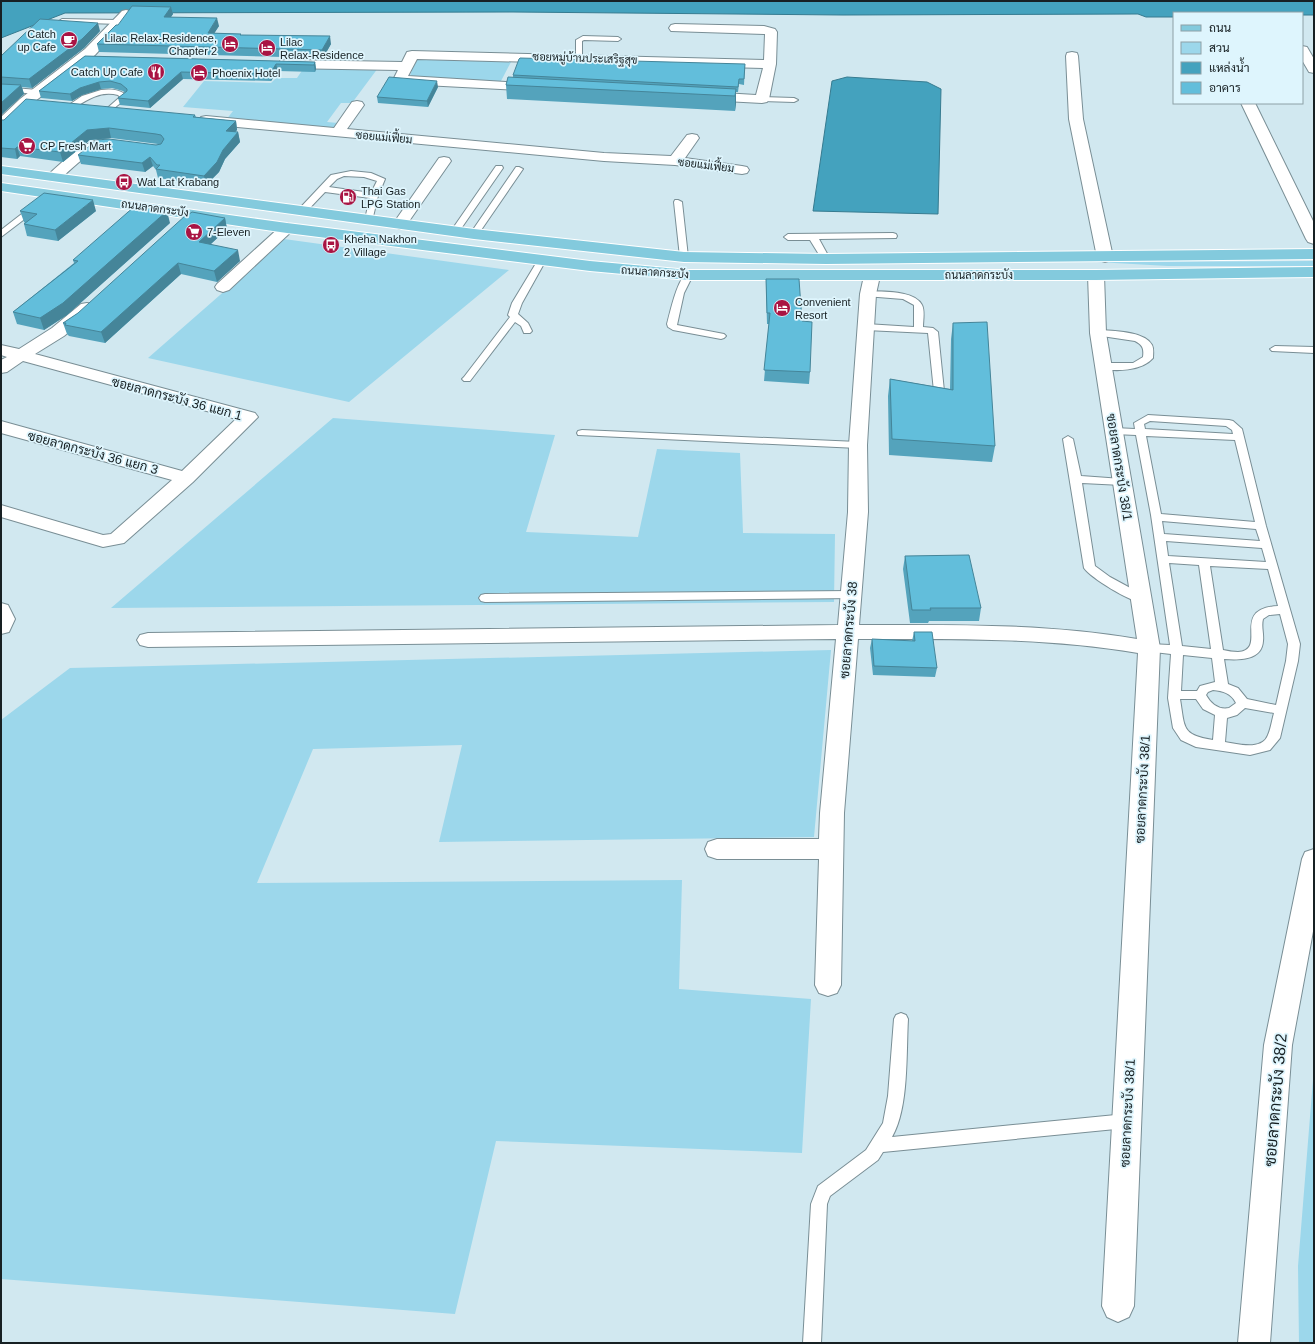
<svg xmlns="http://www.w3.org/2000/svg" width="1315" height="1344" viewBox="0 0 1315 1344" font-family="Arial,Sarabun,sans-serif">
	<rect width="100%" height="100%" fill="#d1e8f0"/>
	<path fill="#9cd7eb" d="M416,57L512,60L501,81L409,79Z
		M305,66L378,68L352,103H341L327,122L338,123L334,130L226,120L233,111L183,107L204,81L271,83L276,78H297Z
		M284,239L509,270L349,402L148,358Z
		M1314,261V266H1168L1097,262Z
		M333,418L555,435L526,532L638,537L657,449L740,453L743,533L835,534L834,602L111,608Z
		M831,650L814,837L439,842L462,745L313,749L257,883L682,880L679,989L811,999L802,1153L496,1141L455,1314L1,1279V720L70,668Z
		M1314,1067V1343H1299L1298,1266Z"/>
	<path fill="#44a2be" stroke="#367b90" d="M1,1H1314V15H1302V13H1174V17H1146L1138,14L843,15L513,12L65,13L1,38Z
		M847,77L927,82L941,89L938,214L813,211L832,81Z"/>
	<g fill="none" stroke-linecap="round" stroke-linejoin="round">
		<g stroke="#798e95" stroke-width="2">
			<path id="lane" d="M62,19L118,20L121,22L118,24L60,22L59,21Z
				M583,36L618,37L621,39L618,41L584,40L582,41V58L576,59V40Z
				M1,87L38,90L42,92L38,94L1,91Z
				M101,90C110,89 121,89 128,97L108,113L104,111L120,97L118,95C101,90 86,100 73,109H70L66,107L82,96Z
				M759,97L794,98L798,100L794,102L762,101L758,99Z
				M496,166H502L503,168L458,233H452L451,231Z
				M516,167H519L523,169L477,236H471L470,234Z
				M351,171L371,173L385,179L378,196L372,221H366L365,219L370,198L325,192L305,213H299L298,211L299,209L331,175ZM344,176L364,177L377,181L371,193L329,187L337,179Z
				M675,200H678L682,202L688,257L684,260L680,257L674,202Z
				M32,206H38L39,208L1,237V230Z
				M893,233L896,234L897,236L896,238L819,239L830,259L826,262L823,261L810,240H788L784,237L788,234Z
				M542,257L546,260L522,303L518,314L528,323L532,331L530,333H524L521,326L515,322L470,381H464L462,379L464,377L510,317L508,315L512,303L538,260Z
				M689,272L693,275L684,293L677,325L724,334L726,336L724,338L721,339L673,330L668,327L667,324C670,313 678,275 689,272Z
				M868,291C882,292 915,290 922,305C925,311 923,320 923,327L933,328L938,332L945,401L943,403H937L935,401L928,333L866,330L861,327L866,324L914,327V305L903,299L865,296L864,294L865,292Z
				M1098,330C1112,331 1145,331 1152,345C1154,349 1153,354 1153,358C1142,371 1115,372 1100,368L1098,366L1100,364L1103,363H1133L1143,357C1144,349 1143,345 1135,341L1095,335L1093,333L1095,331Z
				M1275,346L1314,347V353L1272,351L1270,349Z
				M1148,415L1229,420L1233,421L1242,429L1266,526L1300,644L1298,661L1280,738L1270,750L1250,755L1196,747L1181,740L1173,728L1168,698L1171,654L1145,651L1143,648L1145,645L1149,644L1170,645L1151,515L1136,435L1114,434L1109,431L1114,428L1135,429L1134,423ZM1150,421L1226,426L1232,430L1233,434L1145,429L1144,424ZM1146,436L1235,440L1255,522L1161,514ZM1162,521L1256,529L1260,541L1164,534ZM1166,541L1262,548L1266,562L1168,556ZM1169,563L1199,565L1211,649L1182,646ZM1210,566L1268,569L1278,606C1229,609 1269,649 1238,652C1233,652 1228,651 1223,650ZM1280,614L1288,644L1286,661L1276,705L1247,699L1238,688L1228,684L1224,659C1238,660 1262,661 1263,641C1264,634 1261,627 1263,619L1269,615ZM1183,655L1212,658L1215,682L1200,686L1197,691H1181ZM1213,690C1223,691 1231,693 1236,703L1229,708C1219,710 1211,704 1206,695L1208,692ZM1180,699H1196L1203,709L1215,715L1213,740C1181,735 1185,728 1180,699ZM1245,708L1274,713C1272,720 1271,728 1268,735C1262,751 1238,744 1225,742L1227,718L1237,715Z
				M582,430L858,442L863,445L858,448L578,435L577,433L578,431Z
				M1068,436L1073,439L1081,476L1122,479L1127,482L1122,485L1082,483L1095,566L1110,577L1145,596L1147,599L1145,602C1134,605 1091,578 1084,568L1063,439Z
				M851,591L855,592L857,595L855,598L485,602L481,601L479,598L481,595L485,594Z
				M901,1013L906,1015L908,1019C906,1053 909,1108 892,1137L1126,1114L1132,1116L1134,1121L1132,1126L1126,1128L883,1152L878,1160L830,1196L827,1204L821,1343H803L811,1204L818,1186L866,1150L883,1123L888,1096L894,1019L896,1015Z"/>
		</g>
		<g stroke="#798e95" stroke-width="2">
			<path id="street" d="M126,10L130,11L132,14L130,17L95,55L30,105L6,128L1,129V117L20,99L85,49L122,11Z
				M675,24L764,26L775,29L777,32L776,64L769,99L767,102L762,103L706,100L701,99L699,96L701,93L706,92L756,95L763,68L417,59L408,76L541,84L543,87L541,90L536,91L405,84L396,81L394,78L398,70L285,68L280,67L279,64L280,61L285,60L402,62L407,52L412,51L764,60L765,34L671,31L669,28L671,25Z
				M1302,46L1307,47L1314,59V73L1309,72L1302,60Z
				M1072,52L1077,53L1078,56L1083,119L1113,257L1111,260L1105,262L1099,260L1097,257L1069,119L1066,56L1067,53Z
				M357,101L362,102L364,105L347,129L604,153L671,156L687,135L692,134L697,135L699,138L685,158L742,166L747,167L749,170L747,173L742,174L675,165L604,161L206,124L201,123L199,120L201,117L206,116L334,128L352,102Z
				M1241,103H1255L1314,223V244L1308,242L1306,239Z
				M104,139L109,140L111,143L109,146C88,151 75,166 59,180L54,181L49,180L47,177L49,174C66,159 81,142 104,139Z
				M444,157L449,158L451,161L405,227L400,229L395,227L392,224L395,221L439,158Z
				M287,223L292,225L295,228L292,231L229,290L223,292L217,290L215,287L217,284L282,225Z
				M1096,270L1102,272L1104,275L1106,333L1160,648L1134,1306L1129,1317L1118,1322L1107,1317L1102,1306L1138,653C1045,637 951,639 858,639L844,813L841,985L837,993L828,996L819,993L815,985L819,859H717L708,856L705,849L708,842L717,839H819L820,813L836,639L148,647L140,645L137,640L140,635L148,633L838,625L848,512L849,445L860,294L864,276L866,273L872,271L878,273L880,276L876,294L867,445L868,512L859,625C952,625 1045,623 1137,639L1090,333L1088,275L1090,272Z
				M87,303L93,304L95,308L93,312L64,336L35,354L255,413L258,417L193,482L124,543L103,547L1,517V505L103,535L111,534L172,480L1,433V421L182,471L236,419L23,361L7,372L1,373V360L7,357L1,355V345L19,349L52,328L81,304Z
				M1,603L8,605L15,619L9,632L1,634Z
				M1314,849V926L1292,1045L1270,1343H1238L1264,1045L1302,859L1305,852Z"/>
		</g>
		<g stroke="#fff" stroke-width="2">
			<path id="primary" d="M1,166L474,229L684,252L826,254L1314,249V259L826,264L684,262L474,239L1,174Z
				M1,183L287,223L590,261L689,270H1096L1314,267V277L1096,280H689L590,271L287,233L1,191Z"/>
		</g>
		<use href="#lane" fill="#fff" fill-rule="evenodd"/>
		<use href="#street" fill="#fff" fill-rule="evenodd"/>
		<use href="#primary" fill="#83cadd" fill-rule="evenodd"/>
	</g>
	<path fill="#54a3bc" d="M171,7L173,14L171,17L219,26L214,33L241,34V35L331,44L323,58L99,52L97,44L118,25Z
		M100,31L84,48L32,88L22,87L24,94L1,115V56Z
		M85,56L315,62L316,69L315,72L278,71L271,81L183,79L150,108L120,105L118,98L125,93L123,91L112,88L101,89L82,95L72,101L41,98L39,91Z
		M745,64L744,85L739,84L738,92H736V103L735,111L507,99L506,85L513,77V75Z
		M438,87L428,107L378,103L377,97Z
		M195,115L196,117L236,121L237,130L235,132H238L240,142L225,159L219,172L206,185L158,178L156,170L153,166L145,172L81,164L78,155L161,144H158L111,138L90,140L63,162L20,156L17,159L1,157V120Z
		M20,211H96L58,241L27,236L24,224L25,223L24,222Z
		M225,218L227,229L211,244L240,261L217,282L181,274L105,343L69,336L67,334L63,323Z
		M170,223L67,315L44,330L17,324L13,312L74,263L73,260Z
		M766,279L802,321L810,372L809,384L764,381L769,324H767L766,290Z
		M953,323L995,446L992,462L889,455L888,396L890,379L950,389L951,339Z
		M905,556L981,608L979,621H929L928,623H910L903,569Z
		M914,632L937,668L935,677L873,675L870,648L872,639L912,641Z"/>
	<path fill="#458599" d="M171,7L173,14L166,24L164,17Z
		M217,18L219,26L210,40L208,33Z
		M98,23L100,31L84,48L32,88L29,79Z
		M330,36L331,44L323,58L322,50Z
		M315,62L316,69L315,72L314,65Z
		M276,64L278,71L271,81L270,74Z
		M181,72L183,79L150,108L148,101Z
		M437,81L438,87L428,107L427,101Z
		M99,82L101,89L82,95L72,101L70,94L80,88Z
		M21,85L24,94L1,115V103Z
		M736,89V103L735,111V96Z
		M236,121L237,130L227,140L226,131Z
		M109,128L111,138L90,140L63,162L60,152L87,130Z
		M238,132L240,142L225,159L219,172L206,185L204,176L223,150Z
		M17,147L20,156L17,159L15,149Z
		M150,157L153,166L145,172L142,163Z
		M93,200L96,211L58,241L55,230Z
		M167,211L170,223L67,315L44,330L40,318Z
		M225,218L227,229L201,253L199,242Z
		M238,250L240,261L217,282L214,271Z
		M178,263L181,274L105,343L101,332Z"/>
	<path fill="#62bedb" stroke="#458599" d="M132,6L171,7L164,17L217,18L208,33L241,34L240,35L330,36L322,50L97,44L116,25H118Z
		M40,19L98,23L82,39L29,79L1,77V56Z
		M85,56L315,62L314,65L276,64L270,74L181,72L148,101L118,98L127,91V89L121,84L110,81L99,82L80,88L70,94L39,91Z
		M520,58L745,64L744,79H739L738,87L513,75L519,59Z
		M389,77L437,81L427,101L377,97Z
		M508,77L736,89L735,96L506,85Z
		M1,84L21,85L1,103Z
		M26,99L195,115L193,117L236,121L226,131L238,132L223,150L217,162L204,176L156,169L160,165H157L150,157L142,163L78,155L97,140L109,139L156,145L161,144L164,139L161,135L156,134L109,128L87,130L60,152L17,147L15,149L1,148V120H4Z
		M44,193L93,200L55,230L24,224L37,214L20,211Z
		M135,206L167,211L63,303L40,318L13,312L78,261L73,260Z
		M192,212L225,218L199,242L238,250L214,271L178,263L101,332L65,325L66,323H63L78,313L186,215H188Z
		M766,279H799L802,321L812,322L810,372L764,370L770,313H767Z
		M987,322L995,446L892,439L890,379L953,390V323Z
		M969,555L981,608H930L931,610H912L905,556Z
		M914,632H932L937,668L874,666L872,639L915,641Z"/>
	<defs>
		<g id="cafe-disc" transform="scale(0.9)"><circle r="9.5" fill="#a91443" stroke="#def5fd"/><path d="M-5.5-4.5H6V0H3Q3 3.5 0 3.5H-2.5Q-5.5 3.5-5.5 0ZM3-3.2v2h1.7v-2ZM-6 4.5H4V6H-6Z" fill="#fff"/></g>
		<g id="hotel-disc" transform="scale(0.9)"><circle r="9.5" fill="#a91443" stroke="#def5fd"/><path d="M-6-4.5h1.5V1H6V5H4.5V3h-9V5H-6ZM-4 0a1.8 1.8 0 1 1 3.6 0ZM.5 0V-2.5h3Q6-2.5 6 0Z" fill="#fff"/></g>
		<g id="restaurant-disc" transform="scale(0.9)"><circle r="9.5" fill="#a91443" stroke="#def5fd"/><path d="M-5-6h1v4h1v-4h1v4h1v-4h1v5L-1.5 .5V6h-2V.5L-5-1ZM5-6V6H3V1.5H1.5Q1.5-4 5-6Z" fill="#fff"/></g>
		<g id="supermarket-disc" transform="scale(0.9)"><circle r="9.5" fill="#a91443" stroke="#def5fd"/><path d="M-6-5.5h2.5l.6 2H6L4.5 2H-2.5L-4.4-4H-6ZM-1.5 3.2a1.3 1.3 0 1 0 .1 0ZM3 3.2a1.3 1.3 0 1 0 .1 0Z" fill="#fff"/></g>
		<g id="bus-disc" transform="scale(0.9)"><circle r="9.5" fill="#a91443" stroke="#def5fd"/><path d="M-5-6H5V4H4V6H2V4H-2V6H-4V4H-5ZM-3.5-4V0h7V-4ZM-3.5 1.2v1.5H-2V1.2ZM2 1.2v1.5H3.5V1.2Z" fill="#fff"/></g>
		<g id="fuel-disc" transform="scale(0.9)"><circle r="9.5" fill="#a91443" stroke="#def5fd"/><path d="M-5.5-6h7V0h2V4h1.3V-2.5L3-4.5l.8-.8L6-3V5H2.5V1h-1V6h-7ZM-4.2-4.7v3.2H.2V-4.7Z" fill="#fff"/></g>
	</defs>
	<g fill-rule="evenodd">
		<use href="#cafe-disc" x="69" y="40"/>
		<use href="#hotel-disc" x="230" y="44"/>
		<use href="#hotel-disc" x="267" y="48"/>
		<use href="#restaurant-disc" x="156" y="72"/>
		<use href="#hotel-disc" x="199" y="73"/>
		<use href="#supermarket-disc" x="27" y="146"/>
		<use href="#bus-disc" x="124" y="182"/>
		<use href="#fuel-disc" x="348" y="197"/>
		<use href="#supermarket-disc" x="194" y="232"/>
		<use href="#bus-disc" x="331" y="245"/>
		<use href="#hotel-disc" x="782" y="308"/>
	</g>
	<g text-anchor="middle" stroke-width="3.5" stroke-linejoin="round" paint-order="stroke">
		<g font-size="11" fill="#172023" stroke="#def5fd" text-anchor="start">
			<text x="56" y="38" text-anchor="end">Catch<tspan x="56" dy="13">up Cafe</tspan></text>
			<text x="217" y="42" text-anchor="end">Lilac Relax-Residence,<tspan x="217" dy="13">Chapter 2</tspan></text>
			<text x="280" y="46">Lilac<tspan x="280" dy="13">Relax-Residence</tspan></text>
			<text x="143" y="76" text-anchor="end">Catch Up Cafe</text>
			<text x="212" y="77">Phoenix Hotel</text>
			<text x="40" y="150">CP Fresh Mart</text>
			<text x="137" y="186">Wat Lat Krabang</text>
			<text x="361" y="195">Thai Gas<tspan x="361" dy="13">LPG Station</tspan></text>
			<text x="207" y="236">7-Eleven</text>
			<text x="344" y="243">Kheha Nakhon<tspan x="344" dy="13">2 Village</tspan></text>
			<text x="795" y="306">Convenient<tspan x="795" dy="13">Resort</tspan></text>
		</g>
		<g font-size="11" fill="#172023" stroke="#def5fd">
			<text transform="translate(585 58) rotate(2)" y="4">ซอยหมู่บ้านประเสริฐสุข</text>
			<text transform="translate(384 137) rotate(5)" y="4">ซอยแม่เฟี้ยม</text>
			<text transform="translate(706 165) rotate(7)" y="4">ซอยแม่เฟี้ยม</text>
			<text transform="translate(155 208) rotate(8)" y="4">ถนนลาดกระบัง</text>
			<text transform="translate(655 272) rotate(4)" y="4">ถนนลาดกระบัง</text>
			<text x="979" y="279">ถนนลาดกระบัง</text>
		</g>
		<g font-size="13" fill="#172023" stroke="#def5fd">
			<text transform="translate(177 398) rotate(15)" y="5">ซอยลาดกระบัง 36 แยก 1</text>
			<text transform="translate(93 452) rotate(15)" y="5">ซอยลาดกระบัง 36 แยก 3</text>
			<text transform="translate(1120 467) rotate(81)" y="5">ซอยลาดกระบัง 38/1</text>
			<text transform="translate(848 630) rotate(-85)" y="5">ซอยลาดกระบัง 38</text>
			<text transform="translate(1142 789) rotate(-87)" y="5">ซอยลาดกระบัง 38/1</text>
			<text transform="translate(1127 1113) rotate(-87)" y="5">ซอยลาดกระบัง 38/1</text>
		</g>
		<g font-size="16" fill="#172023" stroke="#def5fd">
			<text transform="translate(1275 1100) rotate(-85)" y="6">ซอยลาดกระบัง 38/2</text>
		</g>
	</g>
	<rect width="1315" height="1344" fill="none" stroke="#172023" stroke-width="4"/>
	<rect x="1173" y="12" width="130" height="92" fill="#def5fd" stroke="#8ea0a6"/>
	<rect x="1181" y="25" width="20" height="6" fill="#83cadd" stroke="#8ea0a6"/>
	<text x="1209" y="32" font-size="12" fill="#172023">ถนน</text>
	<rect x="1181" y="42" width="20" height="12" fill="#9cd7eb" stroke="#8ea0a6"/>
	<text x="1209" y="52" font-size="12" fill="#172023">สวน</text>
	<rect x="1181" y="62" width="20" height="12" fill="#44a2be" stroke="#8ea0a6"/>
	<text x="1209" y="72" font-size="12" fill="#172023">แหล่งน้ำ</text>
	<rect x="1181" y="82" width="20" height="12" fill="#62bedb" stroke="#8ea0a6"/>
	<text x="1209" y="92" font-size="12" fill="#172023">อาคาร</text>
</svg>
